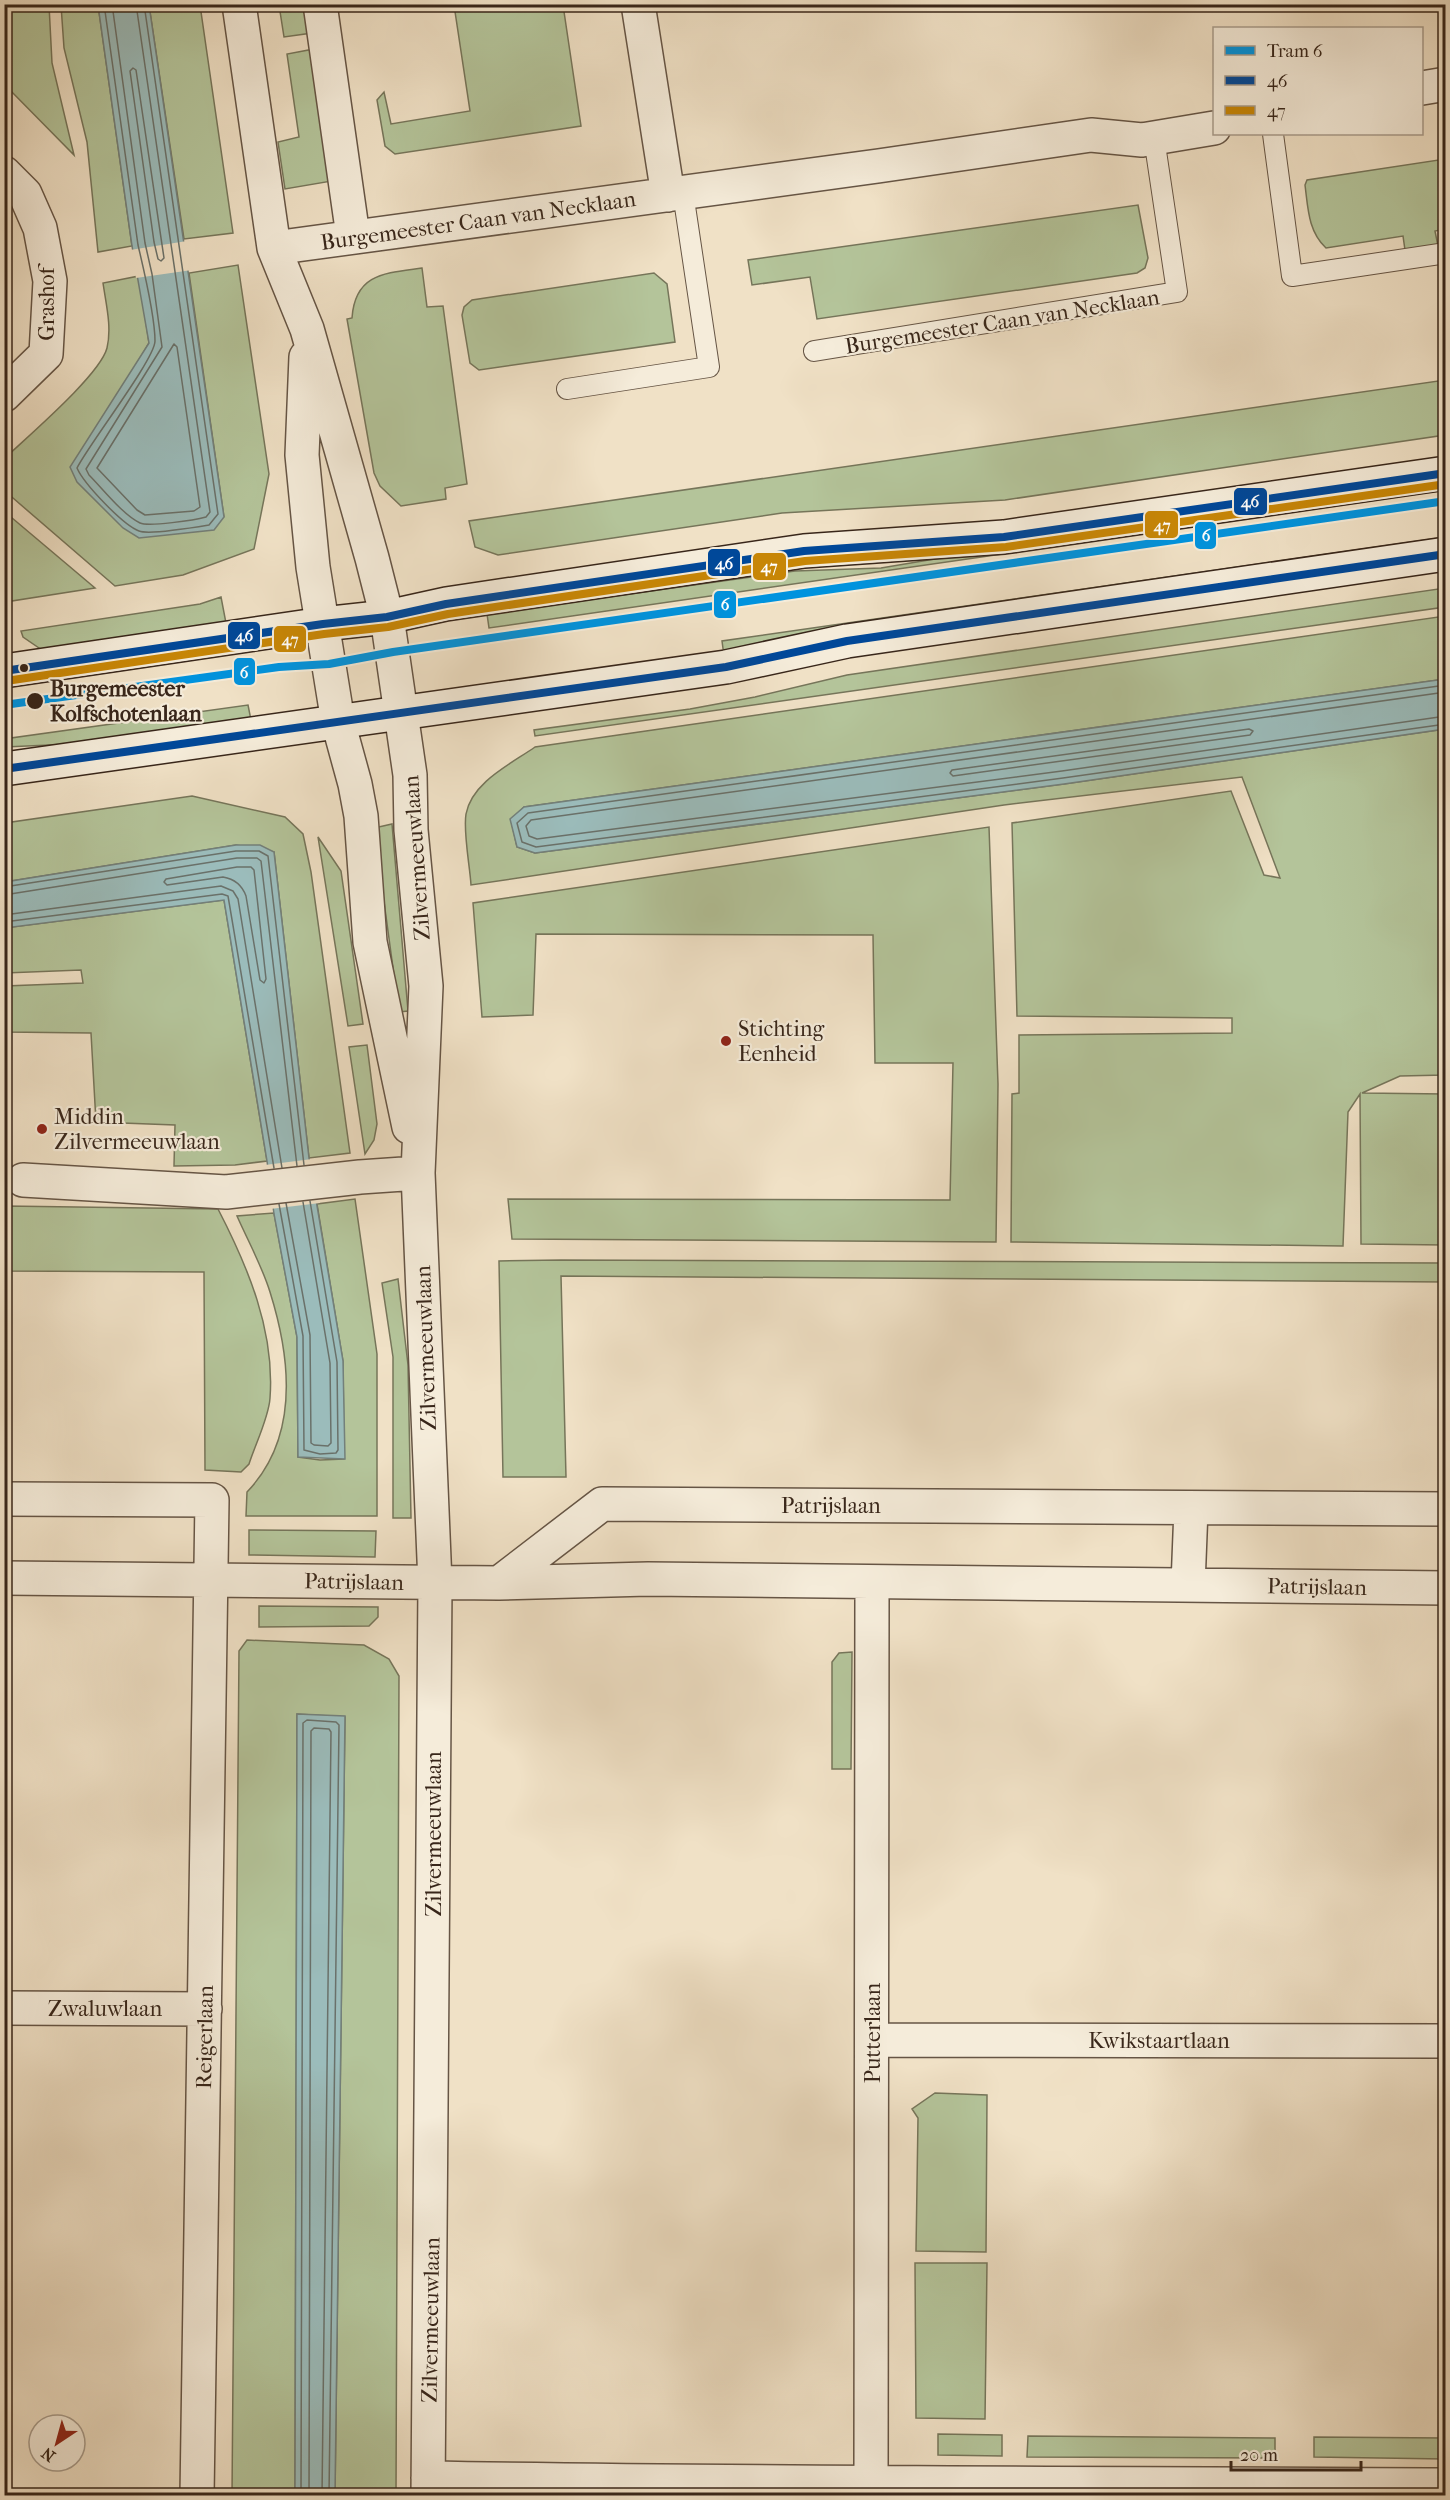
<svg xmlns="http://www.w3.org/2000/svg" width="1450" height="2500" viewBox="0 0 1450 2500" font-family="'IM FELL French Canon',serif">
	<rect width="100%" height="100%" fill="#f0e1c6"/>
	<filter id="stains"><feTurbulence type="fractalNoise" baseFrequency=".00333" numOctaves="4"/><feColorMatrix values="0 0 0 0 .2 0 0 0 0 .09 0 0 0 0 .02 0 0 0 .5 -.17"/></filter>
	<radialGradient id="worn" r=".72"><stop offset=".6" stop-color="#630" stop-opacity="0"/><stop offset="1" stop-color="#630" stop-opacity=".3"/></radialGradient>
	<path fill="#b4c49a" stroke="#76755a" stroke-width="1.5" d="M5,5H49L52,63L74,155L5,85Z
		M61,5H98L132,246L98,252L87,142L64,48Z
		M149,5H200L233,233L184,239Z
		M279,5H308L312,33L284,37Z
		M454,5H563L581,126L395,154L385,146L377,100L384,92L391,124L470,111Z
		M314,49L332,181L285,189L278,142L299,137L287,54Z
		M1445,159V229L1435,231L1438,246L1405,250L1403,236L1326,248C1308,231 1308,208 1305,185L1307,180Z
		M1138,205L1148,258L1145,268L1137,273L817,319L810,277L752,285L748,260Z
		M238,265L269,474L254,549L183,575L115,586L6,492L4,459C28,436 100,375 107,348C112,327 106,304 103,283L139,276L149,343L132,372L224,517L189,273Z
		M422,268L427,307L443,306L467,484L445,488L446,499L401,506L380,486L374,473L347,319L352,318C355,273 386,273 422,268Z
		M654,273L667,284L675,342L479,370L470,363L462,315L464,307L472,300Z
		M1445,380V435L1005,500L782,513L498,555L475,547L469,521Z
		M1445,484V490L489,628L487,614L795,571L881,568L1006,547Z
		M5,512L95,588L5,602Z
		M1445,537V542L724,656L722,641Z
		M1445,588V607L535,736L534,730L690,709L755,697L847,675Z
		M221,597L226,623L42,650L23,637L21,631L200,604Z
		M1445,616V679L524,807L511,820L517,847L535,853L1064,784L1445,729V1075L1400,1076L1362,1093L1445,1094V1245L1361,1244L1360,1094L1348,1112L1343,1246L1011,1242L1012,1094L1019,1093V1035L1232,1033V1018L1017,1016L1012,823L1231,791L1264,875L1280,878L1242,777L1004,805L471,885C470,867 463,832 466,814C472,782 511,764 535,747Z
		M248,705L251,720L72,744L5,747L4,739Z
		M192,796L285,817L303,834L311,872L350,1153L309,1158L274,852L236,845L5,882V823Z
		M392,824L408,1011L399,1012L374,828Z
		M989,827L998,1084L996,1242L512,1239L508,1199L950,1200L953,1063H875L873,935L536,934L533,1015L482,1017L473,903Z
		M318,837L341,871L363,1024L348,1026Z
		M224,900L267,1161L235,1165L174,1166L175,1125L96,1122L91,1033L5,1032V986L83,983L81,970L5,973L4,928Z
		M367,1045L377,1124L374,1140L365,1154L349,1047Z
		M355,1199L377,1354V1516H246L247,1492C300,1437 291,1359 270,1292C262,1266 248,1241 237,1216L274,1213L297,1337L298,1457L320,1460L344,1459L343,1361L317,1204Z
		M5,1206L218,1209C248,1267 275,1331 270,1398C269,1417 255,1445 249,1464L241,1472L205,1470L204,1272L5,1271Z
		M561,1260L1445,1263L1446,1282L561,1276L566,1477H503L499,1261Z
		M398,1279L408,1365L411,1518H393V1357L382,1283Z
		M249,1530L376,1531L375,1557L249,1555Z
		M259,1606L378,1607V1617L369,1626L259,1627Z
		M247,1640L364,1645L389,1659L399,1676L396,2495H335L345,1717L297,1714L295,2495L232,2496L239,1651Z
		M852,1652L851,1769H832V1662L839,1653Z
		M935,2093L987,2095L986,2252L916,2251L918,2118L912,2109Z
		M915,2263H987L985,2419L916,2418Z
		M938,2434L1002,2435V2456L938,2455Z
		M1028,2436L1275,2438V2458L1027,2457Z
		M1314,2437L1445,2438V2459L1314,2457Z"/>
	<path fill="#9bbcbb" stroke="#73807b" stroke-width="1.5" d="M98,5H149L224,517L214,530L139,538L123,528L77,482L70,467L149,343L132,246Z
		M1445,679V729L1064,784L535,853L517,847L510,819L524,807Z
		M236,845H260L274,852L309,1158L343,1361L345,1459L298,1457L297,1337L274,1214L267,1161L224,900L5,928V882Z
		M297,1714L345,1716L335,2496L295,2495Z"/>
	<path fill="#f0e1c6" d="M187,241L192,270L136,278L130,250Z
		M312,1159L320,1203L270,1209L265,1165Z"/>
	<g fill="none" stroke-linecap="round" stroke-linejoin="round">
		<path stroke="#6a716a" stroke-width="1.5" d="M104,4L138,245C144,271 155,315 155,341C155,359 89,444 77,468C84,484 123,525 139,531C149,535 197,527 209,525L218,514L144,4
			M112,4L145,243L152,274L162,347L86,469L89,475C102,488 123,515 140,523C149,527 195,520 206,517L210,512L136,4
			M133,68L136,70L164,258L161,261L158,259L154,242L130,71Z
			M174,344L177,347L200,507L194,511L145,515L137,510L97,468Z
			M1446,685L528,813L517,823L522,842L536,847L1063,778L1446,724
			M1446,692L531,820L526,826L529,836L537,839L1062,771L1446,716
			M1249,729L1253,731L1250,735L953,776L950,773L952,770Z
			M237,867H251L254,870L266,979L264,983L260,980L246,896C242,885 235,879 223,877L167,885L164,882L166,879Z
			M4,887L236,851H259L268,856L304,1165
			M4,895L237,858H257L261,861L297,1166
			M4,915L221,886L233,891L238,899L282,1168
			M4,922L222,894L228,896L274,1168
			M286,1203L310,1335L311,1443L314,1445L328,1446L331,1443L330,1363L303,1202
			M279,1204L303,1336L304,1450L320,1454L336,1453L338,1450L337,1362L310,1201
			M301,2496L303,1723L307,1720L336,1722L339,1725L329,2496
			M309,2496L311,1731L314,1728L329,1729L331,1732L322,2496"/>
		<g stroke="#665545" stroke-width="22">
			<path id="service" d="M1273,134L1292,276L1446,253
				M814,351L1177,292L1154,138
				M567,389L709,367L683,193"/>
		</g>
		<g stroke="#665545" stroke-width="36">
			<path id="minor" d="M239,4L274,248L307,329L372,558L387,617L410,775L411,830L426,986L418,1173L435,1583L428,2496
				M320,4L353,236
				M638,4L668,195
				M1422,88L1446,84
				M4,173L25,194L40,228L50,281L46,354L4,395
				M274,248L878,166L1091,135L1142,140L1214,128
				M306,357L302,455L313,567L338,722L355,784L361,816L370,942L409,1127
				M23,1180L226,1192L360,1177L418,1173
				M4,1499L212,1500L197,2496
				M4,1578L499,1583L648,1579L1446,1588
				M499,1583L602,1504L1446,1509
				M1188,1585L1191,1509
				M4,2008L205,2009
				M872,2040L1446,2041
				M428,2478C767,2484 1106,2483 1446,2485
				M871,2484L872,1583"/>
		</g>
		<g stroke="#38261a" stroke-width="36">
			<path id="secondary" d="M4,671L323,624L387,617L446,604L804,551L1004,537L1446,473
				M4,769L726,667L847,641L1446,554"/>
		</g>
		<use href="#service" stroke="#f5ecda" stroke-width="20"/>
		<use href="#minor" stroke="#f5ecda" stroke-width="33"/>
		<use href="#secondary" stroke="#f5ecda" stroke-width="33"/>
		<g stroke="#f5ecda" stroke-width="12">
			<path id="bus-1" d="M4,671L323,624L387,617L446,604L804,551L1004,537L1446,473
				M4,769L726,667L847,641L1446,554"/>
		</g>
		<g stroke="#f5ecda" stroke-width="12">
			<path id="bus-2" d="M6,681L324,634L388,627L448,614L805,561L1006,547L1446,484"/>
		</g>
		<use href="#bus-1" stroke="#004899" stroke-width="8"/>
		<use href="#bus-2" stroke="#c78606" stroke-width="8"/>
		<g stroke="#f5ecda" stroke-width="12">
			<path id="tram-1" d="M4,705L279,667L329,664L393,652L1446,501"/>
		</g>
		<use href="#tram-1" stroke="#0093de" stroke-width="8"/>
	</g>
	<g fill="#38261a" stroke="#f5ecda" stroke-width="2">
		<circle cx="24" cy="668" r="5"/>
		<circle cx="35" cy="701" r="9"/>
	</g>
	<g fill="#8f2418" stroke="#f5ecda" stroke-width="2">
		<circle cx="726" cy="1041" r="6"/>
		<circle cx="42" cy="1129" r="6"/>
	</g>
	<g text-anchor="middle" stroke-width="4.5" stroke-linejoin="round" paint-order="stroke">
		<g font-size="22" fill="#38261a" stroke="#f5ecda">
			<text transform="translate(478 220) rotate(-8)" y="8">Burgemeester Caan van Necklaan</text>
			<text transform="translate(46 304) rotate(-90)" y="8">Grashof</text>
			<text transform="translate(1002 321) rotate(-9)" y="8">Burgemeester Caan van Necklaan</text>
			<text transform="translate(416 858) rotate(-94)" y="8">Zilvermeeuwlaan</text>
			<text transform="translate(425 1348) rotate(-92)" y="8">Zilvermeeuwlaan</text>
			<text x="831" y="1513">Patrijslaan</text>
			<text transform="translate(354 1581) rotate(1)" y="8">Patrijslaan</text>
			<text transform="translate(1317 1586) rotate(1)" y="8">Patrijslaan</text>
			<text transform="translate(433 1834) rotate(-90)" y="8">Zilvermeeuwlaan</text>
			<text x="105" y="2016">Zwaluwlaan</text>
			<text transform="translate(872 2033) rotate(-90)" y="8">Putterlaan</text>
			<text transform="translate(204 2037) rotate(-89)" y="8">Reigerlaan</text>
			<text x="1159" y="2048">Kwikstaartlaan</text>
			<text transform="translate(430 2320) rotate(-89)" y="8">Zilvermeeuwlaan</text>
		</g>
		<g font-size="22" font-weight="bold" fill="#38261a" stroke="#f5ecda" text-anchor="start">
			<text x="50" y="696">Burgemeester<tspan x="50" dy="25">Kolfschotenlaan</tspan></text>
		</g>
		<g font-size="22" fill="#38261a" stroke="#f5ecda" text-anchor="start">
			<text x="738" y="1036">Stichting<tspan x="738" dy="25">Eenheid</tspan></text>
			<text x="54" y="1124">Middin<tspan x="54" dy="25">Zilvermeeuwlaan</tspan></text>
		</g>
	</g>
	<g stroke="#f5ecda" stroke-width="2">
		<rect x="1233" y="487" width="35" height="29" rx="6" fill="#004899"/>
		<rect x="1144" y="510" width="35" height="29" rx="6" fill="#c78606"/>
		<rect x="1194" y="521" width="23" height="29" rx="6" fill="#0093de"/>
		<rect x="707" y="548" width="34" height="29" rx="6" fill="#004899"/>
		<rect x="752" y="552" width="35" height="29" rx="6" fill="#c78606"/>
		<rect x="713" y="590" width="24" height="29" rx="6" fill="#0093de"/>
		<rect x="227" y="621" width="34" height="29" rx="6" fill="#004899"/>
		<rect x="273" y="625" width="34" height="28" rx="6" fill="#c78606"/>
		<rect x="233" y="657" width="23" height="29" rx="6" fill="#0093de"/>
	</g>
	<g font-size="16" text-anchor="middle" font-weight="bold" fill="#fff">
		<text x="1250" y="507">46</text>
		<text x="1162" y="531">47</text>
		<text x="1206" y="541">6</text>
		<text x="724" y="569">46</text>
		<text x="769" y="572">47</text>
		<text x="725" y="610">6</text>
		<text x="244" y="641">46</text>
		<text x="290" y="645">47</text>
		<text x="244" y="678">6</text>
	</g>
	<rect width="1450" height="2500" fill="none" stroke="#f0e1c6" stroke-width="24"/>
	<rect x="6" y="6" width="1438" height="2488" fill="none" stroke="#38261a" stroke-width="3"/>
	<rect x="12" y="12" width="1426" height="2476" fill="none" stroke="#38261a" stroke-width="1.5"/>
	<rect x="1213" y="27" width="210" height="108" fill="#f5ecda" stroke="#a99d8d" stroke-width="1.5"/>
	<rect x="1225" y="46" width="30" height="9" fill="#0093de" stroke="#a99d8d" stroke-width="1.5"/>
	<text x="1267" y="57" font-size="18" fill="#38261a">Tram 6</text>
	<rect x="1225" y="76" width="30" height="9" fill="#004899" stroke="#a99d8d" stroke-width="1.5"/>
	<text x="1267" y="87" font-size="18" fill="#38261a">46</text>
	<rect x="1225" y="106" width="30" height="9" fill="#c78606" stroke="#a99d8d" stroke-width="1.5"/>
	<text x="1267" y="117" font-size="18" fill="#38261a">47</text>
	<g transform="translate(57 2443) rotate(216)"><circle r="28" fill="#f5ecda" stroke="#a99d8d" stroke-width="1.5"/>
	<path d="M0-4.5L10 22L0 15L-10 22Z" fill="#8f2418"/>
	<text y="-9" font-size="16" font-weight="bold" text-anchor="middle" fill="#38261a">N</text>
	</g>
	<path d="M1231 2461v9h130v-9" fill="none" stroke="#38261a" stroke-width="3"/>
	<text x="1240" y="2461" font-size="18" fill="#38261a" stroke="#f5ecda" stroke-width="4.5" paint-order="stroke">20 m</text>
	<rect width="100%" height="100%" filter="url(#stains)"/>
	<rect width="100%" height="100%" fill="url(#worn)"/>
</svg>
